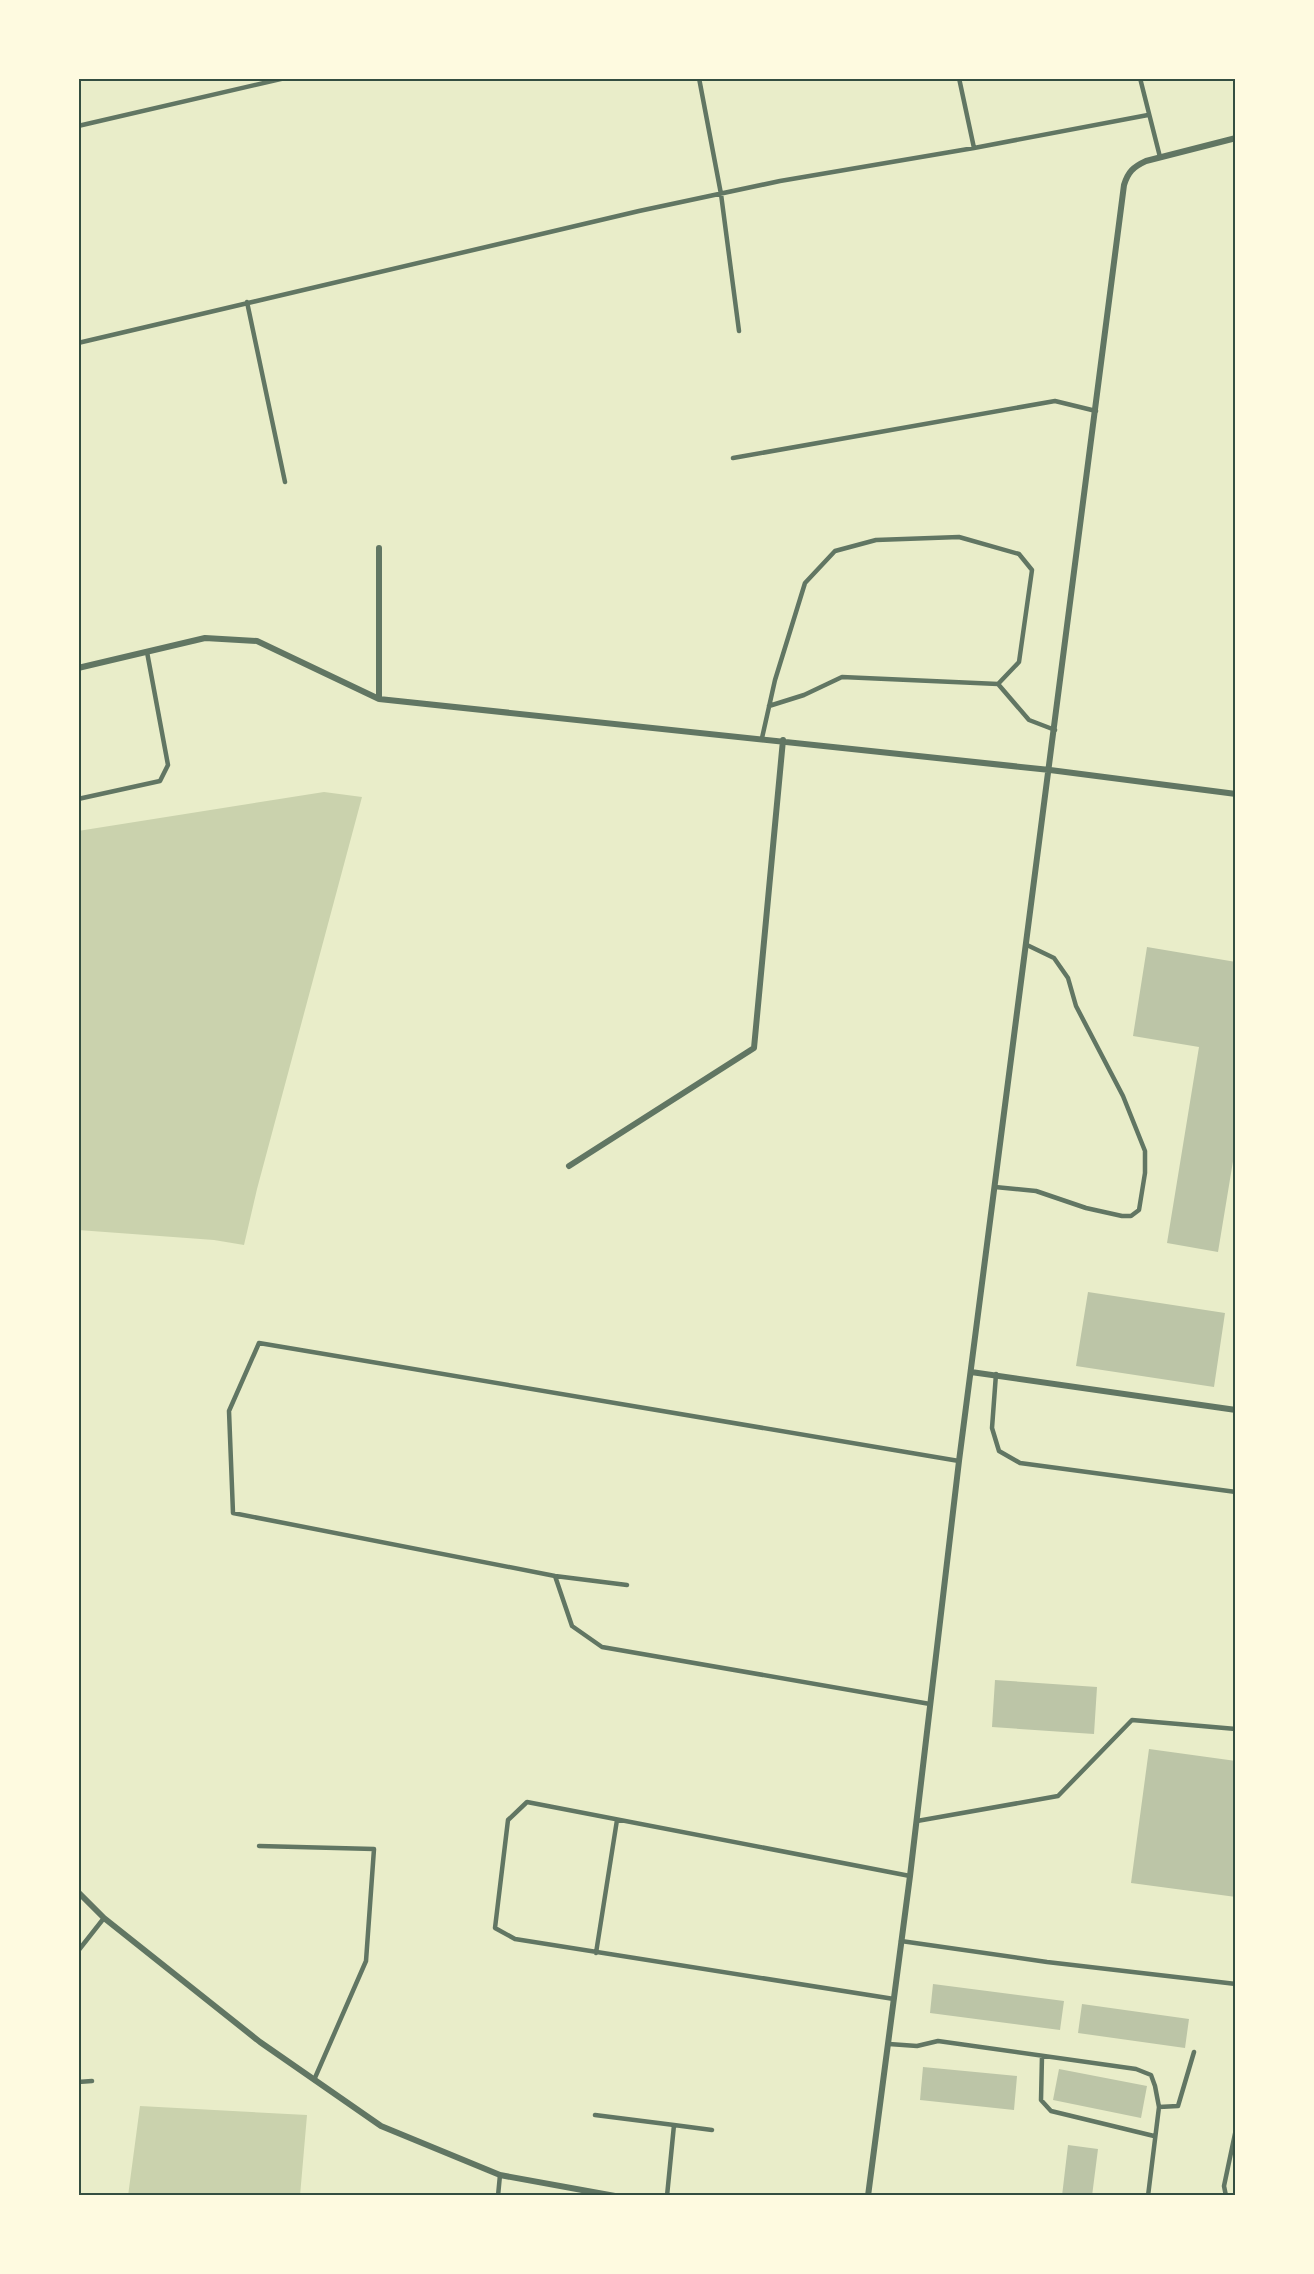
<svg xmlns="http://www.w3.org/2000/svg" width="1314" height="2274" viewBox="0 0 1314 2274" font-family="Lato,sans-serif">
	<rect width="100%" height="100%" fill="#e9edc9"/>
	<path fill="#cad2ad" d="M324,792L362,797L257,1189L244,1245L214,1240L78,1230V831Z
		M140,2106L307,2115L300,2196H128Z"/>
	<path fill="#bcc5a7" d="M1147,947L1236,962V1143L1218,1252L1167,1243L1199,1047L1133,1036Z
		M1088,1292L1225,1313L1214,1387L1076,1366Z
		M995,1680L1097,1687L1094,1734L992,1727Z
		M1149,1749L1236,1761V1897L1131,1883Z
		M933,1984L1064,2001L1060,2030L930,2013Z
		M1082,2004L1189,2019L1185,2048L1078,2033Z
		M923,2067L1017,2076L1014,2110L920,2100Z
		M1059,2069L1147,2086L1141,2118L1053,2100Z
		M1068,2145L1098,2149L1092,2196H1062Z"/>
	<g fill="none" stroke-linecap="round" stroke-linejoin="round">
		<path stroke="#617663" stroke-width="4.5" d="M699,78L721,194L739,331
			M959,78L974,148
			M1140,78L1160,157
			M78,126L285,78
			M247,302L285,482
			M78,343L639,211L780,181L974,148L1148,115
			M733,458L1055,401L1096,411
			M998,684L1029,720L1055,730
			M762,738L775,680L805,583L835,551L876,540L959,537L1019,554L1032,570L1019,662L998,684L842,677L804,695L769,706
			M78,799L160,781L168,765L147,652
			M995,1187L1036,1191L1086,1208L1122,1216H1131L1139,1210L1145,1173V1151L1123,1096L1076,1006L1068,978L1054,958L1027,945
			M996,1374L992,1428L999,1451L1020,1463L1236,1492
			M555,1576L572,1626L602,1647L930,1704
			M627,1585L555,1576L233,1513L229,1411L259,1343L959,1461
			M917,1821L1058,1796L1132,1720L1236,1729
			M259,1846L374,1849L366,1961L314,2080
			M901,1941L1047,1962L1236,1984
			M78,1951L104,1918
			M596,1953L617,1820
			M894,1999L515,1939L495,1928L508,1820L527,1802L910,1876
			M889,2044L917,2046L938,2041L1136,2069L1151,2075L1155,2086L1159,2107L1148,2196
			M1042,2056L1041,2100L1051,2111L1154,2136
			M78,2082L92,2081
			M1159,2107L1178,2106L1194,2052
			M595,2115L674,2125L667,2196
			M674,2125L712,2130
			M498,2196L500,2175
			M1226,2196L1224,2186L1236,2129"/>
		<path stroke="#617663" stroke-width="6" d="M379,548V699
			M78,668L205,638L257,641L379,699L1050,770L1236,794
			M569,1166L754,1048L783,740
			M971,1372L1236,1410
			M78,1892L104,1918L260,2042L381,2126L500,2175L615,2196
			M868,2196L910,1876L959,1461L1124,185C1128,172 1133,167 1146,161L1236,138"/>
	</g>
	<rect width="1314" height="2274" fill="none" stroke="#fefae0" stroke-width="159"/>
	<rect x="80" y="80" width="1154" height="2114" fill="none" stroke="#344e41" stroke-width="2"/>
</svg>
